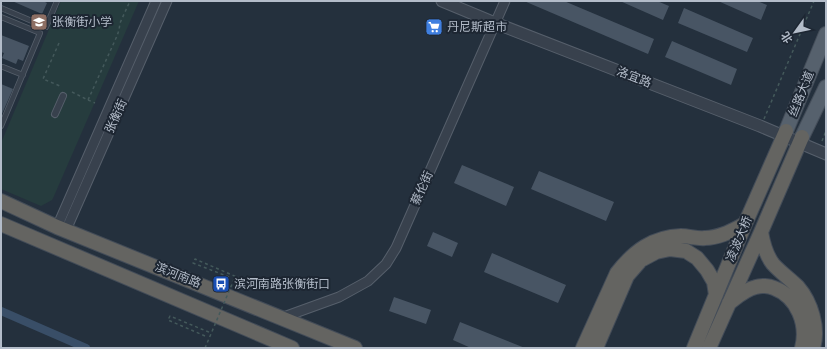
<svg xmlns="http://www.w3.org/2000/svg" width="827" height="349" viewBox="0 0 827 349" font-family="Arial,'Noto Sans SC',sans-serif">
	<rect width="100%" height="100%" fill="#24303d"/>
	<path fill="#263c3e" d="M61,1H139L54,196L52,200L41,206L1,189V143Z"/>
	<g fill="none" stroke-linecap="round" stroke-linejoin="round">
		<path stroke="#394e67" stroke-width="8" d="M1,311L86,348"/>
	</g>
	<path fill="#485564" d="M12,1H43L47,3L42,14Z
		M524,1H564L654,39L648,54Z
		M620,1H657L669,6L663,20Z
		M718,1H757L767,5L761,20Z
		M684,8L753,38L747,52L678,23Z
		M1,35L29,46L23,61L18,59L16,64L2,58L4,53L1,52Z
		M672,41L737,69L731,85L665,57Z
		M1,84L13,89L1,116Z
		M462,165L514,187L506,206L454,183Z
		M539,171L614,202L606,221L531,189Z
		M433,232L458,243L452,257L427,246Z
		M492,253L566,285L558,303L484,272Z
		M394,297L431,310L426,324L389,311Z
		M460,322L525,348H471L453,340Z"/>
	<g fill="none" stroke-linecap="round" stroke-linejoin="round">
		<g stroke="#565f6b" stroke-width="6">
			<path id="service" d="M1,8L46,27L57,1
				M1,17L40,33L1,126
				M1,67H3L23,75"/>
		</g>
		<g stroke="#565f6b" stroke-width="8">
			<path id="pedestrian" d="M55,114L63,96"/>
		</g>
		<g stroke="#565f6b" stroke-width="11">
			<path id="minor" d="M57,227L156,1
				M66,230L167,1
				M281,318L339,297L368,281L386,264L396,248L505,1"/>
		</g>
		<g stroke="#565f6b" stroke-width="13">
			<path id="tertiary" d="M442,1L495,23L760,126L826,154"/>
		</g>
		<g stroke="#444d59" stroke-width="16">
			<path id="primary" d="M786,131L826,34
				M802,137L826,87"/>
		</g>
		<g stroke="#434c58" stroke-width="16">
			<path id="trunk" d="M1,201L57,227L355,348
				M1,224L292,348
				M761,232C763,244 766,255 773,264C780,272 790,279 798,287C811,302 819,328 813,348
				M729,303C737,297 746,289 756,287C761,285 769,286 774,288C798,297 808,325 802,348
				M583,348L617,273C634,251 653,237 681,236C689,236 697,239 705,238C720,238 733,230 745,224
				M596,348L627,276L641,260L656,252L670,249L686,251L697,258L707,270L714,282L716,295
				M694,348L745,224L786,131
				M709,348L761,232L802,137"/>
		</g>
		<path stroke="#44595b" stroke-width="1.5" stroke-dasharray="3 3" stroke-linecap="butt" d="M59,43L43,79L60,86
			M72,92L88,100L117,36L119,30L120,23L130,1
			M88,100L95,103
			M764,119L814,1
			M822,141L826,131
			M229,277L193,263L195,259L267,290
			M205,336L168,320L170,316L211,333"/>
		<use href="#service" stroke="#38414d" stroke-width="4.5"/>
		<use href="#pedestrian" stroke="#38414d" stroke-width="6"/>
		<use href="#minor" stroke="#38414d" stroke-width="9"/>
		<use href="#tertiary" stroke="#38414d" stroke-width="11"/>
		<use href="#primary" stroke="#56616d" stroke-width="14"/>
		<use href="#trunk" stroke="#646461" stroke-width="14"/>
		<path stroke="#44595b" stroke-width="1.5" stroke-dasharray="3 3" stroke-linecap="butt" d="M205,348L235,277"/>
	</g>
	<defs>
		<g id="school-square" transform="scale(0.9)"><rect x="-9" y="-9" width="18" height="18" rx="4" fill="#8d6e63" stroke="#1d2632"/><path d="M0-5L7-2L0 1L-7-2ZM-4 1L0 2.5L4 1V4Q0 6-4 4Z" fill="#fff"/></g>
		<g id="supermarket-square" transform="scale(0.9)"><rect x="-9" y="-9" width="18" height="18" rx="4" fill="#3f7fe0" stroke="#1d2632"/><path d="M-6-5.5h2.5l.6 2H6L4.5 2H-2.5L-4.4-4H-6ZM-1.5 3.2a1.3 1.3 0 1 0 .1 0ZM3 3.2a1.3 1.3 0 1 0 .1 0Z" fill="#fff"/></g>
		<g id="bus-square" transform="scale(0.9)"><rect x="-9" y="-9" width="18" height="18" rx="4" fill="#1a4fb4" stroke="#1d2632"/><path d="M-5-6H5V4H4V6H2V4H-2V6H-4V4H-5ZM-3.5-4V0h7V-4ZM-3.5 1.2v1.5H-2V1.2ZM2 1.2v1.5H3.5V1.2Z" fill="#fff"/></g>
	</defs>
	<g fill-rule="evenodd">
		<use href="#school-square" x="39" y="22"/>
		<use href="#supermarket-square" x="434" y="27"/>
		<use href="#bus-square" x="221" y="284"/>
	</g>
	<g text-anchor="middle" stroke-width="4" stroke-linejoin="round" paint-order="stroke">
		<g font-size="12" fill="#b3bcc9" stroke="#1d2632" text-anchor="start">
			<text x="52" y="26">张衡街小学</text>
			<text x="447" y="31">丹尼斯超市</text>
			<text x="234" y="288">滨河南路张衡街口</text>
		</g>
		<g font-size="12" fill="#b3bcc9" stroke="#1d2632">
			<text transform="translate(634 77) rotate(21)" y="4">洛宜路</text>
			<text transform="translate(801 94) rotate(-68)" y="4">丝路大道</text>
			<text transform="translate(116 116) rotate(-66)" y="4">张衡街</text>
			<text transform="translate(422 188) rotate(-66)" y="4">蔡伦街</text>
			<text transform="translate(739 239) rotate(-67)" y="4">凌波大桥</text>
			<text transform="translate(178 275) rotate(22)" y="4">滨河南路</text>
		</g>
	</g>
	<rect width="827" height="349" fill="none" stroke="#b3bcc9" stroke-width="4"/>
	<g transform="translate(795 32) rotate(237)" stroke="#1d2632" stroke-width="3" paint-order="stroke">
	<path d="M0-3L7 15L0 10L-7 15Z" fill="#b3bcc9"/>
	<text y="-6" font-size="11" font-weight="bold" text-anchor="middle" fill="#b3bcc9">北</text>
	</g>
</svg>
